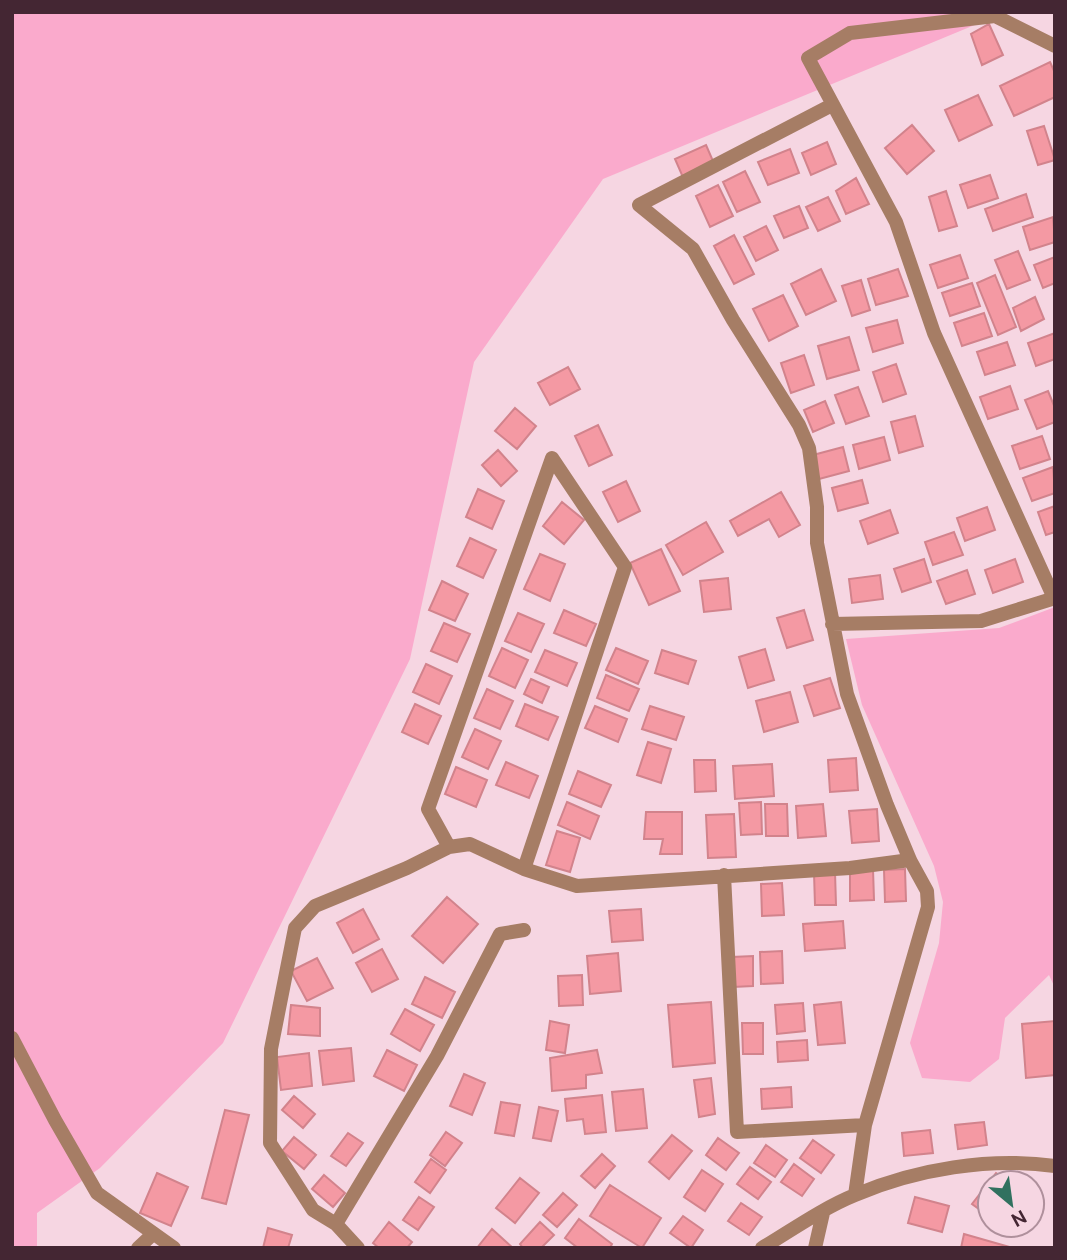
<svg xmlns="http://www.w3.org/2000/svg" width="1067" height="1260" viewBox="0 0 1067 1260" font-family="Ubuntu,sans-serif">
	<rect width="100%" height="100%" fill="#f6d6e2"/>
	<path fill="#faaacc" d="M12,12H1006L603,179L474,362L410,659L223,1043L100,1168L37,1213V1248H12Z
		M1055,607V988L1049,975L1005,1018L999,1059L970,1082L922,1078L910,1043L939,943L943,902L934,866L862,705L846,639L999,628Z"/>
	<path fill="#f499a3" stroke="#d2838c" stroke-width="2" d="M989,24L1003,55L982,65L971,34Z
		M1050,62L1055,73V97L1014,116L1000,86Z
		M978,95L992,125L959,141L945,110Z
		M912,125L934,151L907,174L885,148Z
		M1044,126L1055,160L1038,165L1027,131Z
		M827,142L836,164L811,175L802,153Z
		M706,145L716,168L685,182L675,159Z
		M790,149L799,173L768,185L758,162Z
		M745,171L760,202L737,212L723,182Z
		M990,175L998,198L968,208L960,185Z
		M856,178L869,204L846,214L836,191Z
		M718,185L733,216L710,227L696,196Z
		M946,191L957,226L939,231L929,197Z
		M1026,194L1033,217L993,231L985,209Z
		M828,197L840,221L818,231L806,207Z
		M799,206L808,228L784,238L774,216Z
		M1053,217L1055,242L1030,250L1023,227Z
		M766,226L778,250L756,261L744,237Z
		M734,235L754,274L734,284L714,246Z
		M1018,251L1030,280L1007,289L995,260Z
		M960,255L968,278L938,288L930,265Z
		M1055,257V283L1043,288L1034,265Z
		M821,269L836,301L806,315L791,284Z
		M898,269L908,296L876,305L868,279Z
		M995,275L1016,327L998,335L977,283Z
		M861,280L870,310L852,316L842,286Z
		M972,283L980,306L950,316L942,293Z
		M783,295L798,326L769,341L753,309Z
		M1035,297L1044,319L1021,331L1013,308Z
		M984,313L992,336L962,346L954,323Z
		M897,320L903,343L873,352L866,328Z
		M1055,333V359L1036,366L1028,343Z
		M849,337L859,370L827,379L818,346Z
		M1007,342L1015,365L985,375L977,352Z
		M804,355L814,385L791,393L781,363Z
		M896,364L906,394L883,402L873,372Z
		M568,367L580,389L550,405L538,383Z
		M1010,386L1018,409L988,419L980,397Z
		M858,387L869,416L846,424L835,395Z
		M1048,391L1055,408V422L1037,429L1025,400Z
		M825,401L834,423L813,432L804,410Z
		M515,408L536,426L517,449L495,431Z
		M915,416L923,446L899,453L891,422Z
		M598,425L612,455L589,466L575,436Z
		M1042,436L1050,459L1020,469L1012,446Z
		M884,437L890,460L859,469L853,445Z
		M843,447L849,471L819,479L813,455Z
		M498,450L517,471L501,486L482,465Z
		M1053,467L1055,493L1032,501L1023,478Z
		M862,480L868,503L838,511L832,488Z
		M626,481L640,511L618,522L603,492Z
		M478,489L504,501L492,529L466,517Z
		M781,492L800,525L779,537L769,519L738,536L730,521Z
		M562,502L584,520L564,544L543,526Z
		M1055,506V532L1046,535L1038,512Z
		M987,507L995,530L965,541L957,518Z
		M890,510L898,533L868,544L860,521Z
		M706,522L723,552L683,575L666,545Z
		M954,532L963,555L933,565L925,542Z
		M470,538L496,550L483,578L457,566Z
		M661,549L680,591L649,605L630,563Z
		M540,554L565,564L550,601L524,589Z
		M924,559L931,582L902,592L894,569Z
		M1015,559L1023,582L993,593L985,570Z
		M967,570L975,594L946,604L937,581Z
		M880,575L883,599L852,603L849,579Z
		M728,578L731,609L704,612L700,581Z
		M442,581L468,594L455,621L429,610Z
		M564,610L596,624L586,646L554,633Z
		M804,610L813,640L787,648L777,618Z
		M518,613L544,624L531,652L505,641Z
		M444,623L470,634L457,662L431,651Z
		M502,648L528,660L515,688L489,676Z
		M616,648L648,661L638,684L606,670Z
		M765,649L774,680L748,688L739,657Z
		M545,650L577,663L567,686L535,672Z
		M662,650L696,661L688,684L655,673Z
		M426,664L452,676L439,704L413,692Z
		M606,675L639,689L629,711L597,698Z
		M830,678L840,708L814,716L804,686Z
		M531,679L549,687L542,703L524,694Z
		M487,689L513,701L500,729L474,718Z
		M790,692L798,722L764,732L756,701Z
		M415,704L441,716L428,744L402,732Z
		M525,704L558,717L548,740L516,726Z
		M595,706L627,719L618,742L585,728Z
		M650,706L684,717L676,740L642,729Z
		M475,729L501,741L488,769L462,757Z
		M648,742L671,749L661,783L637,775Z
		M856,758L858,790L830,792L828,760Z
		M694,760H715L716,791L695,792Z
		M506,762L538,776L529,798L496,785Z
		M772,764L774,796L735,799L733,766Z
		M456,767L487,780L476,807L445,794Z
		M578,771L611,785L601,807L569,794Z
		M567,802L599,816L590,839L558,825Z
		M761,802L762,834L741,835L739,803Z
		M765,804H787L788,836H766Z
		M823,804L826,836L798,838L796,806Z
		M877,809L879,841L852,843L849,811Z
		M646,812H682V854H660L663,839H644Z
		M734,814L736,857L708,858L706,815Z
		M557,831L580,838L570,872L546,865Z
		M873,869L874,900L850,901V870Z
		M905,869L906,901L885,902L884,870Z
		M835,872L836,905H815L814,873Z
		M782,883L784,915L762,916L761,884Z
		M447,897L478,924L443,963L412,936Z
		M363,909L379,939L353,953L337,923Z
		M641,909L643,940L612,942L609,911Z
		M843,921L845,948L805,951L803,924Z
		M382,949L398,979L372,992L356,963Z
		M782,951L783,983L761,984L760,952Z
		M618,953L621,991L590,994L587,956Z
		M753,956V986L733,987L732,957Z
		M317,958L333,988L307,1001L291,971Z
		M582,975L583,1005L559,1006L558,976Z
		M425,977L455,992L442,1018L412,1004Z
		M711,1002L715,1063L673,1067L668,1005Z
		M841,1002L845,1043L818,1045L814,1005Z
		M803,1003L805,1031L777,1034L775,1005Z
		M291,1005L320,1008V1036L288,1034Z
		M405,1009L434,1025L420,1051L391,1034Z
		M550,1021L569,1025L565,1053L546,1050Z
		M1055,1021V1075L1026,1078L1022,1024Z
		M742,1023H763V1054H743Z
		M807,1040L808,1060L778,1062L777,1042Z
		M351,1048L354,1081L323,1085L319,1051Z
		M387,1050L417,1065L404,1091L374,1076Z
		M597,1050L602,1073L586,1075V1088L552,1091L550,1058Z
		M309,1053L312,1086L281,1090L277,1057Z
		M464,1074L485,1083L472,1115L450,1106Z
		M711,1078L715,1114L699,1117L694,1080Z
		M791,1087L792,1107L762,1109L761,1089Z
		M643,1089L647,1128L616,1131L612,1092Z
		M602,1095L606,1132L585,1134L583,1119L567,1121L565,1099Z
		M294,1096L315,1114L303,1128L282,1110Z
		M501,1102L520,1105L514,1136L495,1133Z
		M539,1107L558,1111L551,1141L533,1138Z
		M225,1110L249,1115L226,1204L202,1198Z
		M984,1122L987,1145L958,1149L955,1125Z
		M930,1130L933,1153L904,1156L902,1133Z
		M446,1132L462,1143L445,1166L430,1155Z
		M348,1133L363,1143L346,1166L331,1156Z
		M672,1135L692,1151L669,1179L649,1162Z
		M294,1137L316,1155L304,1169L282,1151Z
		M718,1138L739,1153L726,1170L706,1155Z
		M813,1140L834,1155L821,1173L800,1158Z
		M766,1145L787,1160L775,1177L754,1163Z
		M602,1154L615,1166L595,1188L581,1176Z
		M431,1159L446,1170L430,1193L415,1182Z
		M794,1164L814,1179L802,1196L781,1182Z
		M750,1167L771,1182L758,1199L737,1184Z
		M702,1170L723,1184L705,1211L684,1197Z
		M157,1173L188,1187L171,1226L140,1213Z
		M996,1173L1010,1183H990V1217L972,1204Z
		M324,1175L345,1193L333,1207L312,1189Z
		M520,1178L539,1193L515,1223L496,1208Z
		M610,1185L661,1218L642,1248L590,1216Z
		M563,1193L577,1205L557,1227L543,1215Z
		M419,1197L434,1207L418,1230L403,1220Z
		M915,1197L949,1206L942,1232L908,1223Z
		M741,1203L762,1217L749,1235L728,1221Z
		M683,1216L703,1230L691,1248L670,1233Z
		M579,1219L612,1244L610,1248H578L565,1238Z
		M389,1222L412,1242L407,1248H379L373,1243Z
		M540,1222L554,1235L541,1248H523L520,1244Z
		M1000,1225H1022L1014,1236Z
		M268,1228L292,1235L288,1248H263Z
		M492,1229L513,1248H477Z
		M964,1234L1013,1248H961Z"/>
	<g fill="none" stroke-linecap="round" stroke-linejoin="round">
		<path stroke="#a67d65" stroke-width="14" d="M832,105L639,205L693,249L733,320L799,425L809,448L817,507V543L847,694L887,805L910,860L927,891L928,907L865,1125L855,1195
			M1054,598L934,333L896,222L808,58L850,33L995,16L1055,46
			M832,624L981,621L1055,598
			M449,847L428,809L552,458L625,567L524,869
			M724,875L737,1132L865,1125
			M12,1038L55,1120L97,1193L174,1248
			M336,1224L437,1056L500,934L524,930
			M138,1248L153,1234
			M358,1248L336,1224L313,1210L270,1143L271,1049L295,928L315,906L407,868L449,847L470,844L524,869L577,886L850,868L910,860
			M762,1248C792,1230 823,1208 855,1195C916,1169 990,1157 1055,1166
			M815,1248L823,1213"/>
	</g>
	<rect width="1067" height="1260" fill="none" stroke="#442633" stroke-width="28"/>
	<g transform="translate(1011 1204) rotate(151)"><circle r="33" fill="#f6d6e2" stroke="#af909c" stroke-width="2"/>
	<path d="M0-5L12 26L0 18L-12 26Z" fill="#31715f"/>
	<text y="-10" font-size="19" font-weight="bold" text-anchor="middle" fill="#442633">N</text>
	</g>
</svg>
